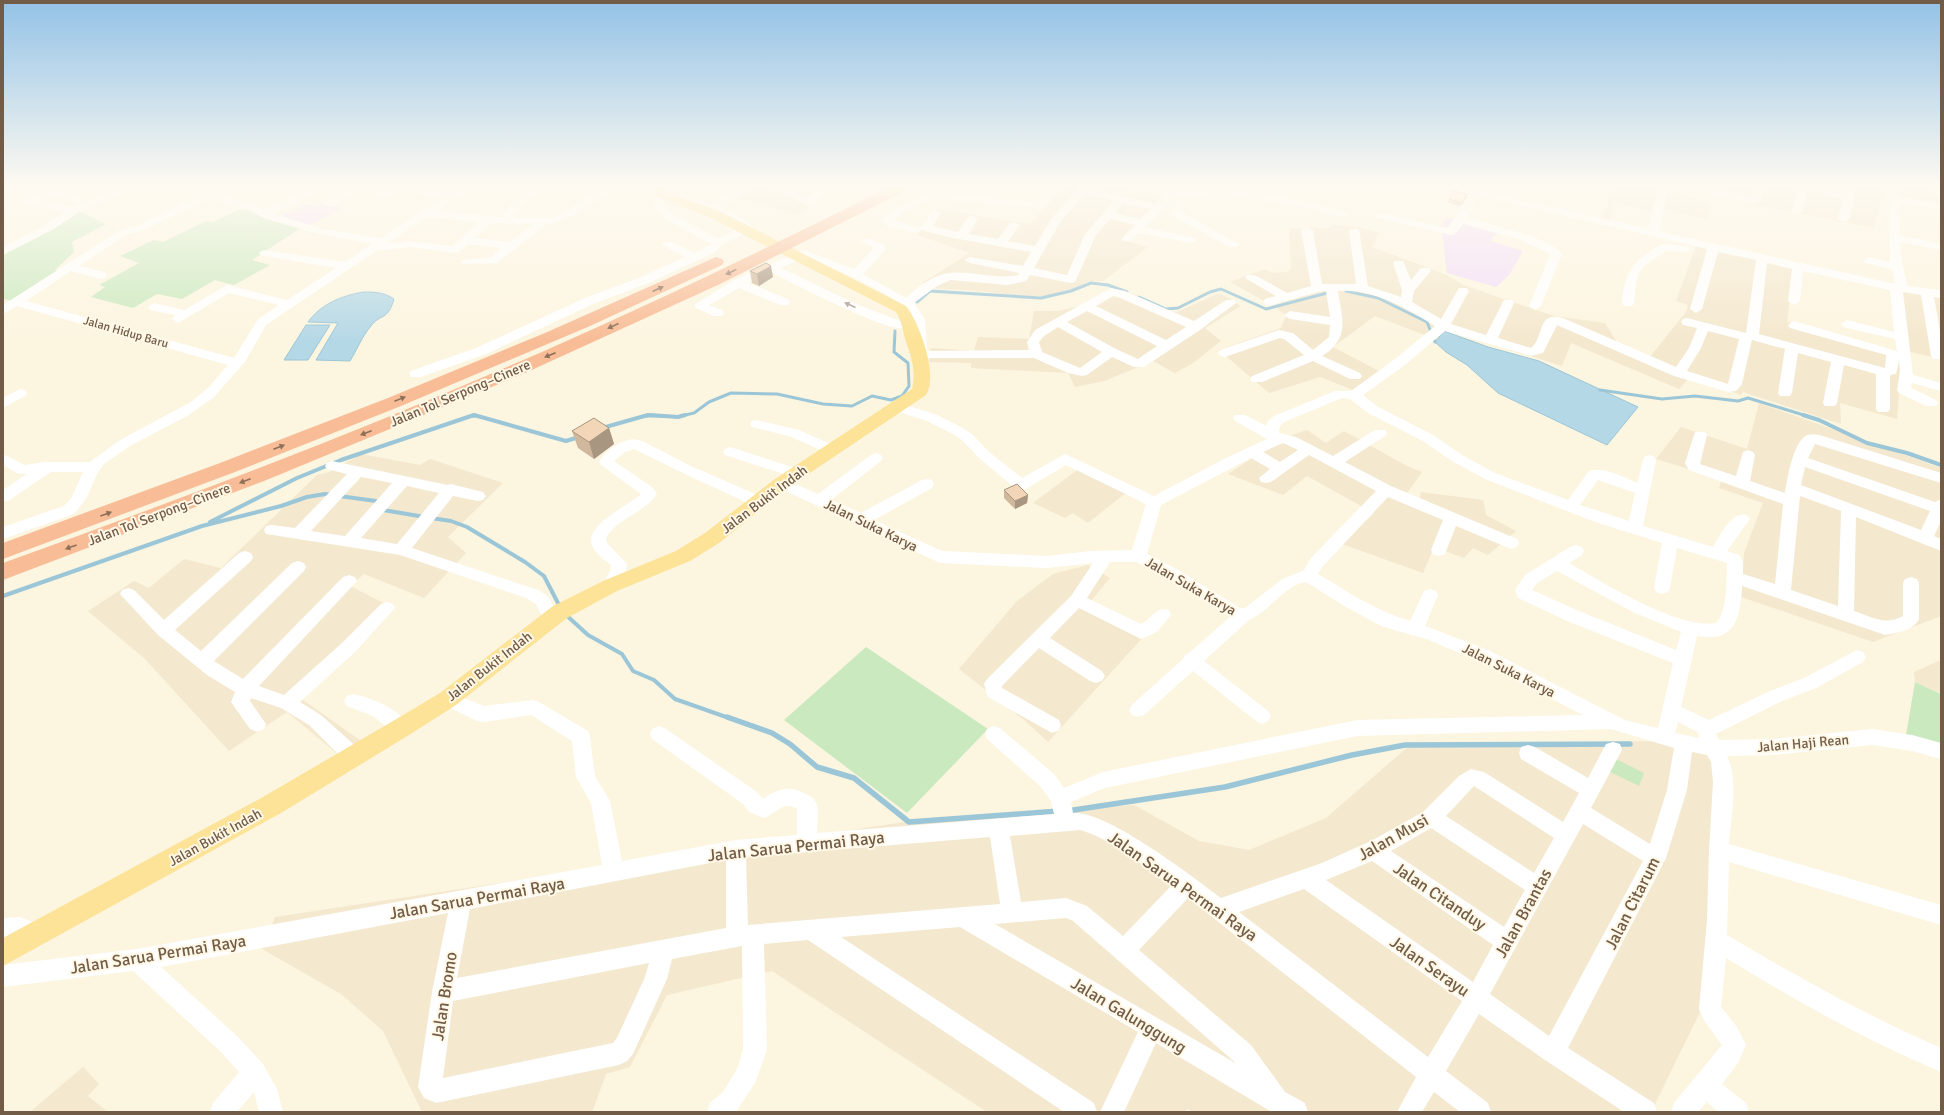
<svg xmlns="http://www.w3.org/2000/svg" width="1944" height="1115" viewBox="0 0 1944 1115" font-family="Signika,sans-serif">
	<rect width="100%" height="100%" fill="#fcf5e0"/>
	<path fill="#f4e8ce" d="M743,186H830L821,199L797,215L732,195Z
		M1065,186H1114L1166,199L1126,241L1148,247L1103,281H1089L1075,289L1050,296H1026L966,290L938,289L922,283L970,253L917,235L934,209L1030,224Z
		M1614,186H1635L1710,202L1707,219L1660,208L1657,213L1615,203L1609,220L1602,218Z
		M1712,186H1885L1874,228L1710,196Z
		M1898,186H1941V205L1897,198Z
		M1332,225L1359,227L1380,233L1372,247L1447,275L1463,285L1554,316L1605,323L1618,344L1649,358L1686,312L1688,305L1676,301L1696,246L1793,267L1787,322L1902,352L1897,419L1840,403L1841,424L1743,392L1741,395L1690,377L1679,389L1571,343L1562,366L1447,330L1435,342L1425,335L1375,316L1333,347L1379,371L1356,391L1320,377L1269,393L1219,350L1281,328L1286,316L1277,308L1230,282L1265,269L1273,273L1287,272L1291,269L1289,228L1306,229L1308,227L1330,228Z
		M1113,289L1134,294L1168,311L1177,312L1217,294L1223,295L1241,306L1205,328L1221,341L1193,363L1175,373L1153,361L1104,381L1075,387L1068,373L971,368V363L929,362L931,348L974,351L978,337L1029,339L1034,311H1058L1081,306Z
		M1899,291L1941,297V359L1906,351Z
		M1759,403L1941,468V616L1873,642L1741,597L1744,553L1763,503L1719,488L1722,479L1656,459L1681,427L1747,449Z
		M1307,430L1326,443L1344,431L1407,466L1422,472L1407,493L1420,499L1421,492L1483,500L1486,515L1516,531L1488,555L1473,548L1464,558L1434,547L1423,573L1342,544L1374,513L1307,476L1283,495L1228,474L1281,439Z
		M361,454L420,465L430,459L503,483L448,537L466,553L424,598L364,574L350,586L392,607L299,697L361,741L340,756L287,712L229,751L145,659L88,611L134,581L149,588L184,559L221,568L317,475L329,472Z
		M1080,468L1127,492L1088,523L1073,513L1065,518L1033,503Z
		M1088,565L1110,578L1091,601L1145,635L1048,742L1024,720L959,669L1017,601L1053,574Z
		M1941,660V693L1915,682L1914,672Z
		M1662,741L1713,752L1721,817L1704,1004L1651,1112H1193L1187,1109L1185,1112H987L772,971L667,995L630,1067L606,1074L592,1112H422L383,1031L341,994L262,949L275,917L918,820L1134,805L1199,841L1249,850L1326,818L1410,745Z
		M83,1067L99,1084L88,1096L108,1112H30Z"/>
	<path fill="#f2ddf8" d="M323,203L342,208L307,227L278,218L305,204L315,207Z
		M1445,217L1499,231L1490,241L1523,251L1509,275L1496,287L1447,273L1441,227Z"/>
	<path fill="#cbe9bf" d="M244,207L302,227L252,260L270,265L234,285L215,280L182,299L157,294L133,308L91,297L105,287L99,285L139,263L120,256L154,240L163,242L206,221L213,222Z
		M78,211L106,224L72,242L74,252L55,270L60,271L13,301L3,299V254Z
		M866,647L988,729L907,813L784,720Z
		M1915,682L1941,694V746L1906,735Z
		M1614,758L1644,773L1639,786L1608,771Z"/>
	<path fill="#b5d8e6" stroke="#9bc6d7" d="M363,292C374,292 384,292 394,299C388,321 381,313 371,326C362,336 357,350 350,361L316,360L338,323L308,322C321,304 341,296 363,292Z
		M306,325H330L308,360H284Z
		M1444,331L1488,347L1539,361L1638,407L1607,445L1498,393L1467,365L1446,352L1435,342Z"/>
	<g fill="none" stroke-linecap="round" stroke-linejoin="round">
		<path stroke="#9bc6d7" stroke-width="3" d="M1346,291L1378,298L1427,322L1435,342
			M1139,297L1166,309L1178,308L1210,292L1221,289L1266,309L1331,292
			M917,302L930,291L1041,298L1071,291L1091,283L1108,285L1127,292
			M1600,390L1662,399L1695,396L1738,401L1748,398L1807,416
			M471,416H478
			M644,416H665
			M681,416L694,413L709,402L731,393L777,394L823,404L852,406L872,396L891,400L902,396L909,386L908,363L894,352L895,331"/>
		<path stroke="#9bc6d7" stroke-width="4" d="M474,415L566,441L579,437
			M650,415L678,417L685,415
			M1803,415L1819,420L1867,443L1907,453L1941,465
			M602,428L648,415
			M339,496L376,501L383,510L425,517
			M431,518L451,521L467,527L525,562L544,576L560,607
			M210,522L297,478L341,460L474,415
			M3,596L202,526L281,506L307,497L325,494L333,495
			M565,614L588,635L622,654L633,671L654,680L675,699L729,718"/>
		<path stroke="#9bc6d7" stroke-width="5.5" d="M727,717L772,733L790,744L817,767L854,778L909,822L1059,811
			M1067,811L1225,787L1352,755L1405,745L1630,744"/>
		<path fill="#fff" fill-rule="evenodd" d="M53,186H67L60,191L83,198L84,200L79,203L51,195L39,200L73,207L123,186H138L78,213L52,230L3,255V247L44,226L65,212L24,203L23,201Z
			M184,186H199L264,210L315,186H329L273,214L324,229L381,238L443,197L406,192L393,193L381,198L376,195C389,178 432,189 450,192L460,186H472L436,212L505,217L503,215C514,197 529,186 549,186C545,192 542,191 536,194C526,199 516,210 513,218H551L563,213L602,186H614C604,199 563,224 547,224L497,263L463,264L461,262L463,260L490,258L501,248L468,244L459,252L455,253L410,247L376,251L266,325L245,362L213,398L187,416L130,446L104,464L98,472L86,499L74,514L3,539V527L64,506L72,497L83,472H51L8,501L3,502V490L27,474L17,473L3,465V454L24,465L45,462H90L120,440L191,402L209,387L228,365L17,306L3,314V305L120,230L136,226L202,195ZM211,198L239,209L248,210L266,219L319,234L372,244L345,262L265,250L261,251L259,253L261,255L265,256L336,268L287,300L227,285L184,310L154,303L148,307L150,310L175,315L172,319L178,323L229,293L279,305L258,319L234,358L26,301L71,271L101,279L105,278L107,275L105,272L79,266L128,234L144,230ZM427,217L479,222L452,246L410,241L388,243ZM491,223L533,224L509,242L475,238Z
			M275,186H290L277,193H269L268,191Z
			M344,186H360L363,189L333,206H325L324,204L325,202L349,189Z
			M741,186H754L723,208L748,222L752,228L740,236L723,244L715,252L649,283L593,304L486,354L421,377H411L409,374L411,371L476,348L585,298L641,277L685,257L664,246L662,244L664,242H672L695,253L711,244L667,220L654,206L656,191L660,190L713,204ZM665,198L711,210L740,227L718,238L675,216L664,205Z
			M763,186H814L809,189L791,191L807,198L819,186H830L813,205L809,206Z
			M946,186H960L946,194L1038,202L1043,186H1053L1049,203L1040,208L932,199L903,212L893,220L919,228L921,230L919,232L915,233L889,227L881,221L895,208Z
			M1080,186H1091L1089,189L1156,204L1172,188L1176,187L1216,193L1243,191L1303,201L1348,212L1349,214L1344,217L1303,207L1243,197L1216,199L1178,194L1174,198L1179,203L1182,212L1237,243L1239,245L1237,247H1229L1173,216L1168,204L1145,227L1195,238L1197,240L1195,242L1191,243L1139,233L1131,241H1123L1121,239L1135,225L1110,219L1096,235L1075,282L1071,283L1030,275L1026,281L1008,285L951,280L937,286L914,303L925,319L927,351L1029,350L1027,342L1035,330L1111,288L1125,291L1194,321L1226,300H1234L1236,303L1200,330L1144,367H1134L1112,357L1087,375L1082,376L1068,373L1034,358H915L913,355C914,344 918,325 912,315C900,296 827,265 805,257L781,268L856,304L903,322L905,325L903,328C887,332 792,283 771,272L748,283L788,299L790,302L788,305H780L739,288L709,305L722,310L724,313L722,316H714L696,308L694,305L734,280L763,267L765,265L771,264L804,250L854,269L874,248L861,241L867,238L883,244L886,249L863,274L906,298C918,287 932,275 949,273C972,270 995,280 1018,275L1019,273L970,263L964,260L970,257L1023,266L1031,252L948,237L922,230L920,228L932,211L936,210L941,213L933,226L958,232L968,217L972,216L978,219L969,234L998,239L1010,223L1014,222L1020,225L1008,241L1035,246L1052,218ZM1085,194L1114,201L1085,234L1067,275L1034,268L1061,221ZM1123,203L1150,209L1140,219L1115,213ZM1113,296L1118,297L1186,327L1166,340L1096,306ZM1087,311L1157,346L1138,359L1116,349L1067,322ZM1058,327L1102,352L1080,368L1042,352L1039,342L1044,336Z
			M1443,186H1463L1648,229L1658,189L1659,187L1665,186L1668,189L1659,231L1895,284L1892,269L1865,263L1863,261L1869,257L1890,262L1889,186H1899V197L1941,203V209L1899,204L1900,235L1941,244V250L1900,242L1902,262L1907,286L1941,290V298L1934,297L1941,337V359H1933L1931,356L1921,295L1903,292L1913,375L1941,383V391L1912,383L1911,388L1936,400L1938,403L1936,406H1926L1899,393L1897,390L1900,371L1899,361L1896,374L1890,375V409L1888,412H1878L1876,409V374L1844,365L1837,403L1835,406H1825L1823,403L1831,362L1798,353L1792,393L1790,396H1780L1778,393L1785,349L1752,340L1742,384L1736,391L1728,392L1674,376L1557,325L1543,353L1531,356L1445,331L1405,365L1363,395L1378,407L1433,435L1462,455L1495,473L1568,500L1589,471C1604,466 1623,477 1637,483L1644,457L1649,455L1654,457L1656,460L1643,526L1713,547C1720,535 1732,511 1747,515L1750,519L1727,551L1739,555L1743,562V574L1775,584L1783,504L1689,470L1685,463L1695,432H1705L1707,435L1700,464L1736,476L1743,452L1748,450L1753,452L1755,455L1750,481L1785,493C1787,479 1793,442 1807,435C1813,433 1821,435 1826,437L1941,473V483L1815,444L1808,458L1935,502L1941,499V521L1934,536L1941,539V551L1856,517L1854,611C1872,617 1885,626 1903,616V583L1905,579L1911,577L1917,579L1919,583V619C1913,631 1897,633 1885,635L1742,586C1740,618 1736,643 1697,636L1681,707L1709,720L1770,691L1804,678L1857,650L1863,652L1866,657L1863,662L1816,688L1782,701L1716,734L1719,740L1774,739L1872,729L1912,735L1941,743V759L1912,751L1872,745L1774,755L1727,756C1739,781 1731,816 1729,844L1941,905V925L1729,862L1727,935C1798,977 1865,1015 1941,1048V1072C1865,1040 1795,1000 1726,958L1721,1007L1737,1027L1746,1045L1738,1063L1722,1084L1746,1103L1749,1112H1718L1707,1102L1698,1112H1671L1674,1103L1722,1045L1705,1022L1699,1009L1707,920L1709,850L1713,782L1711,762L1707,755L1692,752L1687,790L1666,858L1568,1048L1654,1103L1657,1112H1624L1545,1060L1479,1014L1446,1071L1488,1103L1491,1112H1460L1434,1092L1422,1112H1397L1416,1077L1188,898L1139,950L1251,1045L1285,1092L1305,1103L1308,1112L1270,1111L1156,1043L1124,1112H1100L1138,1032L960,927L841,937L1094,1103L1097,1112H1064L808,940L764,944L767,1050L755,1083L736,1112H707L710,1103L723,1092L737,1069L743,1050L742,946L672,959L667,979L633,1054L627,1061L619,1065L436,1103L424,1098L418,1087L432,992L448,913L161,967L237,1036L263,1064L277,1089L283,1112H259L254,1092L237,1112H210L213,1103L239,1072L221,1052L133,971L3,987V965L137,949L602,865L591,803L576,777L572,741L531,715L484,722L477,721L442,704L439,699L442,694L448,692L484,706L533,700L539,702L588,731L590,737L595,776L610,801L622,861L736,840L797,835V809C784,800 777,813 764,818L749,812L743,804L652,739L650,734L652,729L659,726L666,729L757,792L763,799C777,789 789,785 806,794C811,796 815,799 817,805C819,813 817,825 817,833L1054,814L1051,801L1040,786L987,739L985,734L987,729L994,726L1001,729L1054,774L1064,788L1103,772L1357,720L1583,715L1476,660L1429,640L1381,626L1346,607L1306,582C1284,585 1269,612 1249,620L1204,661L1268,711L1271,716L1268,721L1262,724L1256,721L1193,671L1144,715L1138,717L1132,715L1129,710L1132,705L1183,659L1185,655L1188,654L1230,617L1168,579L1136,562H1110L1087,598L1141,624C1152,619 1155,606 1169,610L1171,615L1157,632L1141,639L1079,608L1050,638L1102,671L1105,676L1102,681L1096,683L1090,681L1039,648L1002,686V688L1059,720L1061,725L1059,730L1052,733L988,697L984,684L987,679L1071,596L1093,563L1047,568L940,563L777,487L775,483L777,479L782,478L818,494L871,455L876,453L881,455L883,458L881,461L831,500L861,513L922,480L927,479L932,480L934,484L932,488L874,520L942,551L1047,556L1091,551L1132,550L1146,504L1066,465L1026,489L1021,490L1016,489L979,458L962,440L951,433L927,421L893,410L891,407L893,404H903L937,415L961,427L972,434L989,452L1022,478L1065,454L1154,496L1224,459L1267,439L1235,421L1233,418L1235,415H1245L1266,426L1268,421L1274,416L1335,391H1351L1395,359L1435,326C1406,308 1374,289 1338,291C1342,318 1351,338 1322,356L1360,373L1362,376L1360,379H1350L1313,361L1262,382H1252L1250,379L1252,376L1304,355L1284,339L1280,338L1225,357L1220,356L1218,353L1220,350L1279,330L1293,333L1313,350L1329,337L1330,325L1290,319L1284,315L1290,311L1330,317L1326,291L1318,292L1269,306L1263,302L1265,299L1276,296L1245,278L1247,275H1255L1287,293L1311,286L1301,230L1307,227L1313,230L1322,284H1356L1349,231L1351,229H1359L1368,286L1401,297L1402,290L1393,263L1395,261H1403L1411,280L1421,268H1429L1431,271L1414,291L1412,302L1441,319L1459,288H1467L1469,291L1451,324L1486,335L1504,300H1512L1514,303L1498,338L1531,348C1545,337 1536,311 1563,318L1676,367L1689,348L1697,328L1683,325L1681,322L1683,319L1687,318L1746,333L1756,260L1718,252L1702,309L1696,313L1690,309L1707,249L1479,196L1467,218C1488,224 1550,237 1562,254L1541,306L1535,310L1529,306L1550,255L1549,253L1518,239L1463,224L1455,234L1451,235L1377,218L1375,216L1381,213L1448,228L1470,194L1444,188ZM1767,263L1792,269L1788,301L1794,305L1800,301L1803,271L1890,290L1894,332L1847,320L1841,324L1843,327L1895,339L1897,351L1794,321L1788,325L1790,328L1886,355L1885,368L1759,334ZM1708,331L1739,339L1728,384L1687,371L1701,348ZM1342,398L1350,399L1368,413L1423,441L1452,461L1485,479L1595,522L1662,543L1654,588L1656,592L1662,594L1668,592L1670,588L1677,548L1727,563C1726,579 1728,611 1716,623C1679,630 1602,582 1569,563L1582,555L1584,551L1582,547L1576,545L1570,547L1525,575L1515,590L1518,598L1567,621L1673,663L1658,728L1625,720L1488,650L1425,626L1438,595L1436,591L1430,589L1424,591L1410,621C1376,611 1348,592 1318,574L1323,566L1388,497L1443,520L1431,550L1433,554L1439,556L1445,554L1456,526L1511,549L1517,547L1519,543L1517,539L1391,486L1345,462L1385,436L1387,433L1385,430H1375L1333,456L1296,437L1279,433L1280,426L1284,422ZM1283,443L1298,450L1280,462L1263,452ZM1309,455L1376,491L1311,558L1304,570L1281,580L1245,608H1240L1180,571L1147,554L1161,505L1251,458L1270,469L1259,478L1261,482L1266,483L1271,482ZM1805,467L1930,511L1921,530L1801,485ZM1598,480L1635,493L1629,521L1580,505ZM1800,496L1841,511L1838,606L1791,590ZM1557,571L1633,612L1681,632L1676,650L1579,611L1532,590L1537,583ZM1678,722L1698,732L1699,738L1675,733ZM1611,729L1674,748L1667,790L1650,844L1591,808L1622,750L1620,744L1613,742L1606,744L1588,778L1535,747L1528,745L1521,747L1519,753L1521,759L1579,793L1563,822L1484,772L1471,769L1459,776L1423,812L1373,840L1322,863L1221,898C1192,876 1106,810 1073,813L1071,802L1105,788L1357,736ZM1474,786L1554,838L1534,873L1446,816ZM1583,824L1643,861L1549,1036L1490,994ZM1431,828L1525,890L1504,927L1391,851ZM1080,830C1110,838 1145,868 1172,885L1123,936L1087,906L1066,898L1021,902L1010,836ZM990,837L1000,904L748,925L746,857ZM726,860V928L457,978L470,909ZM1372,861L1493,945L1473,982L1326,880ZM1304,889L1462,1001L1428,1057L1239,912ZM1066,918L1073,921L1237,1064L995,924ZM649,963L645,977L617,1038L613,1043L443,1078L453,1001Z
			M1712,186H1722L1721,191L1751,197L1755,186H1765L1761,200L1753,204L1713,196L1710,191Z
			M1797,186H1817L1845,193L1847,186H1855L1856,188L1850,219L1844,222L1838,219L1843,199L1808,191L1802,211L1801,213H1793L1792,211L1798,188Z
			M1941,186V198L1937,197L1934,193L1936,187Z
			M1664,244L1686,246L1692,249L1686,252L1666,251L1644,266L1638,275L1636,282L1634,303L1632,306H1624L1622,303C1624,280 1628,266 1648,253C1653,249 1658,245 1664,244Z
			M20,389L25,390L27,393L25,396L3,408V398Z
			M757,420L799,430L837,447L839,450L837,453L832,455L789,436L752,427L750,424L752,421Z
			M633,439L642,441L693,467L762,497L765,501L762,505L757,506L752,505L683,473L634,449L625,452L614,461L652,487L657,494C645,513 617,518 606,538L607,543L627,564L626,571L616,590L610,592L604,590L602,586L610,571L611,565C604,559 595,554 592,545C584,525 630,505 641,494L601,465L599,462C607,449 618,442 633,439Z
			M730,447L801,470L803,473L801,476L796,478L725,455L723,452L725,449Z
			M332,461L448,485L451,484L483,492L486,496L483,500L478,501L453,496L412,548L538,590L548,596L559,617L557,622L551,623L545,622L536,604L526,598L400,555L266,534L264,530L266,526L272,525L295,528L347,474L327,469L325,466L327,463ZM361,477L392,483L345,536L311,531ZM407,486L439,493L397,544L361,538Z
			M245,551L251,553L253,557L251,561L175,630L201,651L292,563L298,561L304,563L306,567L304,571L214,661L243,679L343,577L349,575L355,577L357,581L259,686L284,695L343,642L381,604L387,602L393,604L395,608L355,652L300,702L321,715L361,751L363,757L361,763L354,765L347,763L309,725L281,708L251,698L250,701L266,724L264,729L257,732L250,729L231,702L235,692L207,675L158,635L120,594L122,590L128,588L134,590L164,620L239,553Z
			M353,694C373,699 400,708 410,728L408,733L401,736L394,733L373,716L347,706L344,701L347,696Z
			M20,917L44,927L47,934L44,941L36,944L24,939L3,938V918Z"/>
		<path fill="#fce397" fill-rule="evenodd" d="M660,189L721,212L906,306C919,322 939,375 926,395L789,487L719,543L690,561L617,591L567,618L456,705L409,735L281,813L3,966V938L263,797L393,721L440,693L553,606L603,581L676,551L705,533L775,479L912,389C916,371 912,358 906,342C903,332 902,321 896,312L711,218L655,196L653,193L655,190Z"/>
		<path fill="#f8bc96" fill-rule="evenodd" d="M892,186H911L909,189L720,284L525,373L269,479L3,580V563C175,501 346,437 514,364C642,309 767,248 892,186Z
			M716,257L722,259L724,262L722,265L590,326L401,406L235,472L3,559V543L220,463L388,398L545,333Z"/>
	</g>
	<path fill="#d0b89d" d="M1467,194L1466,198L1460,206L1448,203L1449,199Z
		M750,271L773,277L759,286L752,283Z
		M609,428L614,444L594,459L578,448L572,431Z
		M1004,490L1028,495L1027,503L1015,509L1004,498Z"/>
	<path fill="#a99680" d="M1467,194L1466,198L1460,206L1462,203Z
		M771,266L773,277L759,286L757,274Z
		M609,428L614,444L594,459L589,442Z
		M1028,495L1027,503L1015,509V501Z"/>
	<path fill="#f2d6b7" stroke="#a99680" d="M1454,191L1467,194L1462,203L1449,199Z
		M766,263L771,266L757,274L750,271Z
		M594,418L609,428L589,442L572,431Z
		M1017,484L1028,495L1015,501L1004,490Z"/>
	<defs><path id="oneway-solid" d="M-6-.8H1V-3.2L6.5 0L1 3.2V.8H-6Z"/></defs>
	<g fill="#8e6f57">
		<use href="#oneway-solid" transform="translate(731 272) rotate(154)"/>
		<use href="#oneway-solid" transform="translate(658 289) rotate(-24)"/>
		<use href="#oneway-solid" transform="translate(613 326) rotate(156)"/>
		<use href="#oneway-solid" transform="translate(550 355) rotate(157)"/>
		<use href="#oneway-solid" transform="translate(400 399) rotate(-22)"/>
		<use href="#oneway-solid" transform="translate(366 433) rotate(159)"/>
		<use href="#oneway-solid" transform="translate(279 447) rotate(-21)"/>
		<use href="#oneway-solid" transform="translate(245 481) rotate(159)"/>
		<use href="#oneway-solid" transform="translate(106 514) rotate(-20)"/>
		<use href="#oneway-solid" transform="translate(71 547) rotate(160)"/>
	</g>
	<use fill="#ab9d91" href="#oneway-solid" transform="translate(850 305) rotate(-156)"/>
	<linearGradient id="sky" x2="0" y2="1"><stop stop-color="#93c2e7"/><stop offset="0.54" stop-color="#fefaf1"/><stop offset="1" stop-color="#fefaf1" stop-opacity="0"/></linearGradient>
	<rect width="1944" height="342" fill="url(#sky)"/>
	<g text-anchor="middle" stroke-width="4" stroke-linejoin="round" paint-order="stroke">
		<g font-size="12" fill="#735c47" stroke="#fff8e6">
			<text transform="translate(126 332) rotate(16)" y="4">Jalan Hidup Baru</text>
		</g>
		<g font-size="14" fill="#735c47" stroke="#fff8e6">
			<text transform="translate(460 393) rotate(-23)" y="5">Jalan Tol Serpong–Cinere</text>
			<text transform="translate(764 499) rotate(-37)" y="5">Jalan Bukit Indah</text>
			<text transform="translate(159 514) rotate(-21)" y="5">Jalan Tol Serpong–Cinere</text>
			<text transform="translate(871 525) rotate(26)" y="5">Jalan Suka Karya</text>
			<text transform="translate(1191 586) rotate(30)" y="5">Jalan Suka Karya</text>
			<text transform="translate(489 666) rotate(-38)" y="5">Jalan Bukit Indah</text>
			<text transform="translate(1509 670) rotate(27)" y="5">Jalan Suka Karya</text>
			<text transform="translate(1803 743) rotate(-5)" y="5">Jalan Haji Rean</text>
			<text transform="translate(215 837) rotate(-29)" y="5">Jalan Bukit Indah</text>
		</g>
		<g font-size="17" fill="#735c47" stroke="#fff8e6">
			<text transform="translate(1393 837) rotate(-29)" y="6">Jalan Musi</text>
			<text transform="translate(796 846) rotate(-6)" y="6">Jalan Sarua Permai Raya</text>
			<text transform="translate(1183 886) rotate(35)" y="6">Jalan Sarua Permai Raya</text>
			<text transform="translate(1440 896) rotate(34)" y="6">Jalan Citanduy</text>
			<text transform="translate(477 898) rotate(-10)" y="6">Jalan Sarua Permai Raya</text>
			<text transform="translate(1632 903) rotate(-63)" y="6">Jalan Citarum</text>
			<text transform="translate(1523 913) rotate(-61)" y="6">Jalan Brantas</text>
			<text transform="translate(158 954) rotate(-9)" y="6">Jalan Sarua Permai Raya</text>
			<text transform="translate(1430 966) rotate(35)" y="6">Jalan Serayu</text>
			<text transform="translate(444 996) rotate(-81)" y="6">Jalan Bromo</text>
			<text transform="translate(1129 1015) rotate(31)" y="6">Jalan Galunggung</text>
		</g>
	</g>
	<rect width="1944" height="1115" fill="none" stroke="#735c47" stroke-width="8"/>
</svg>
